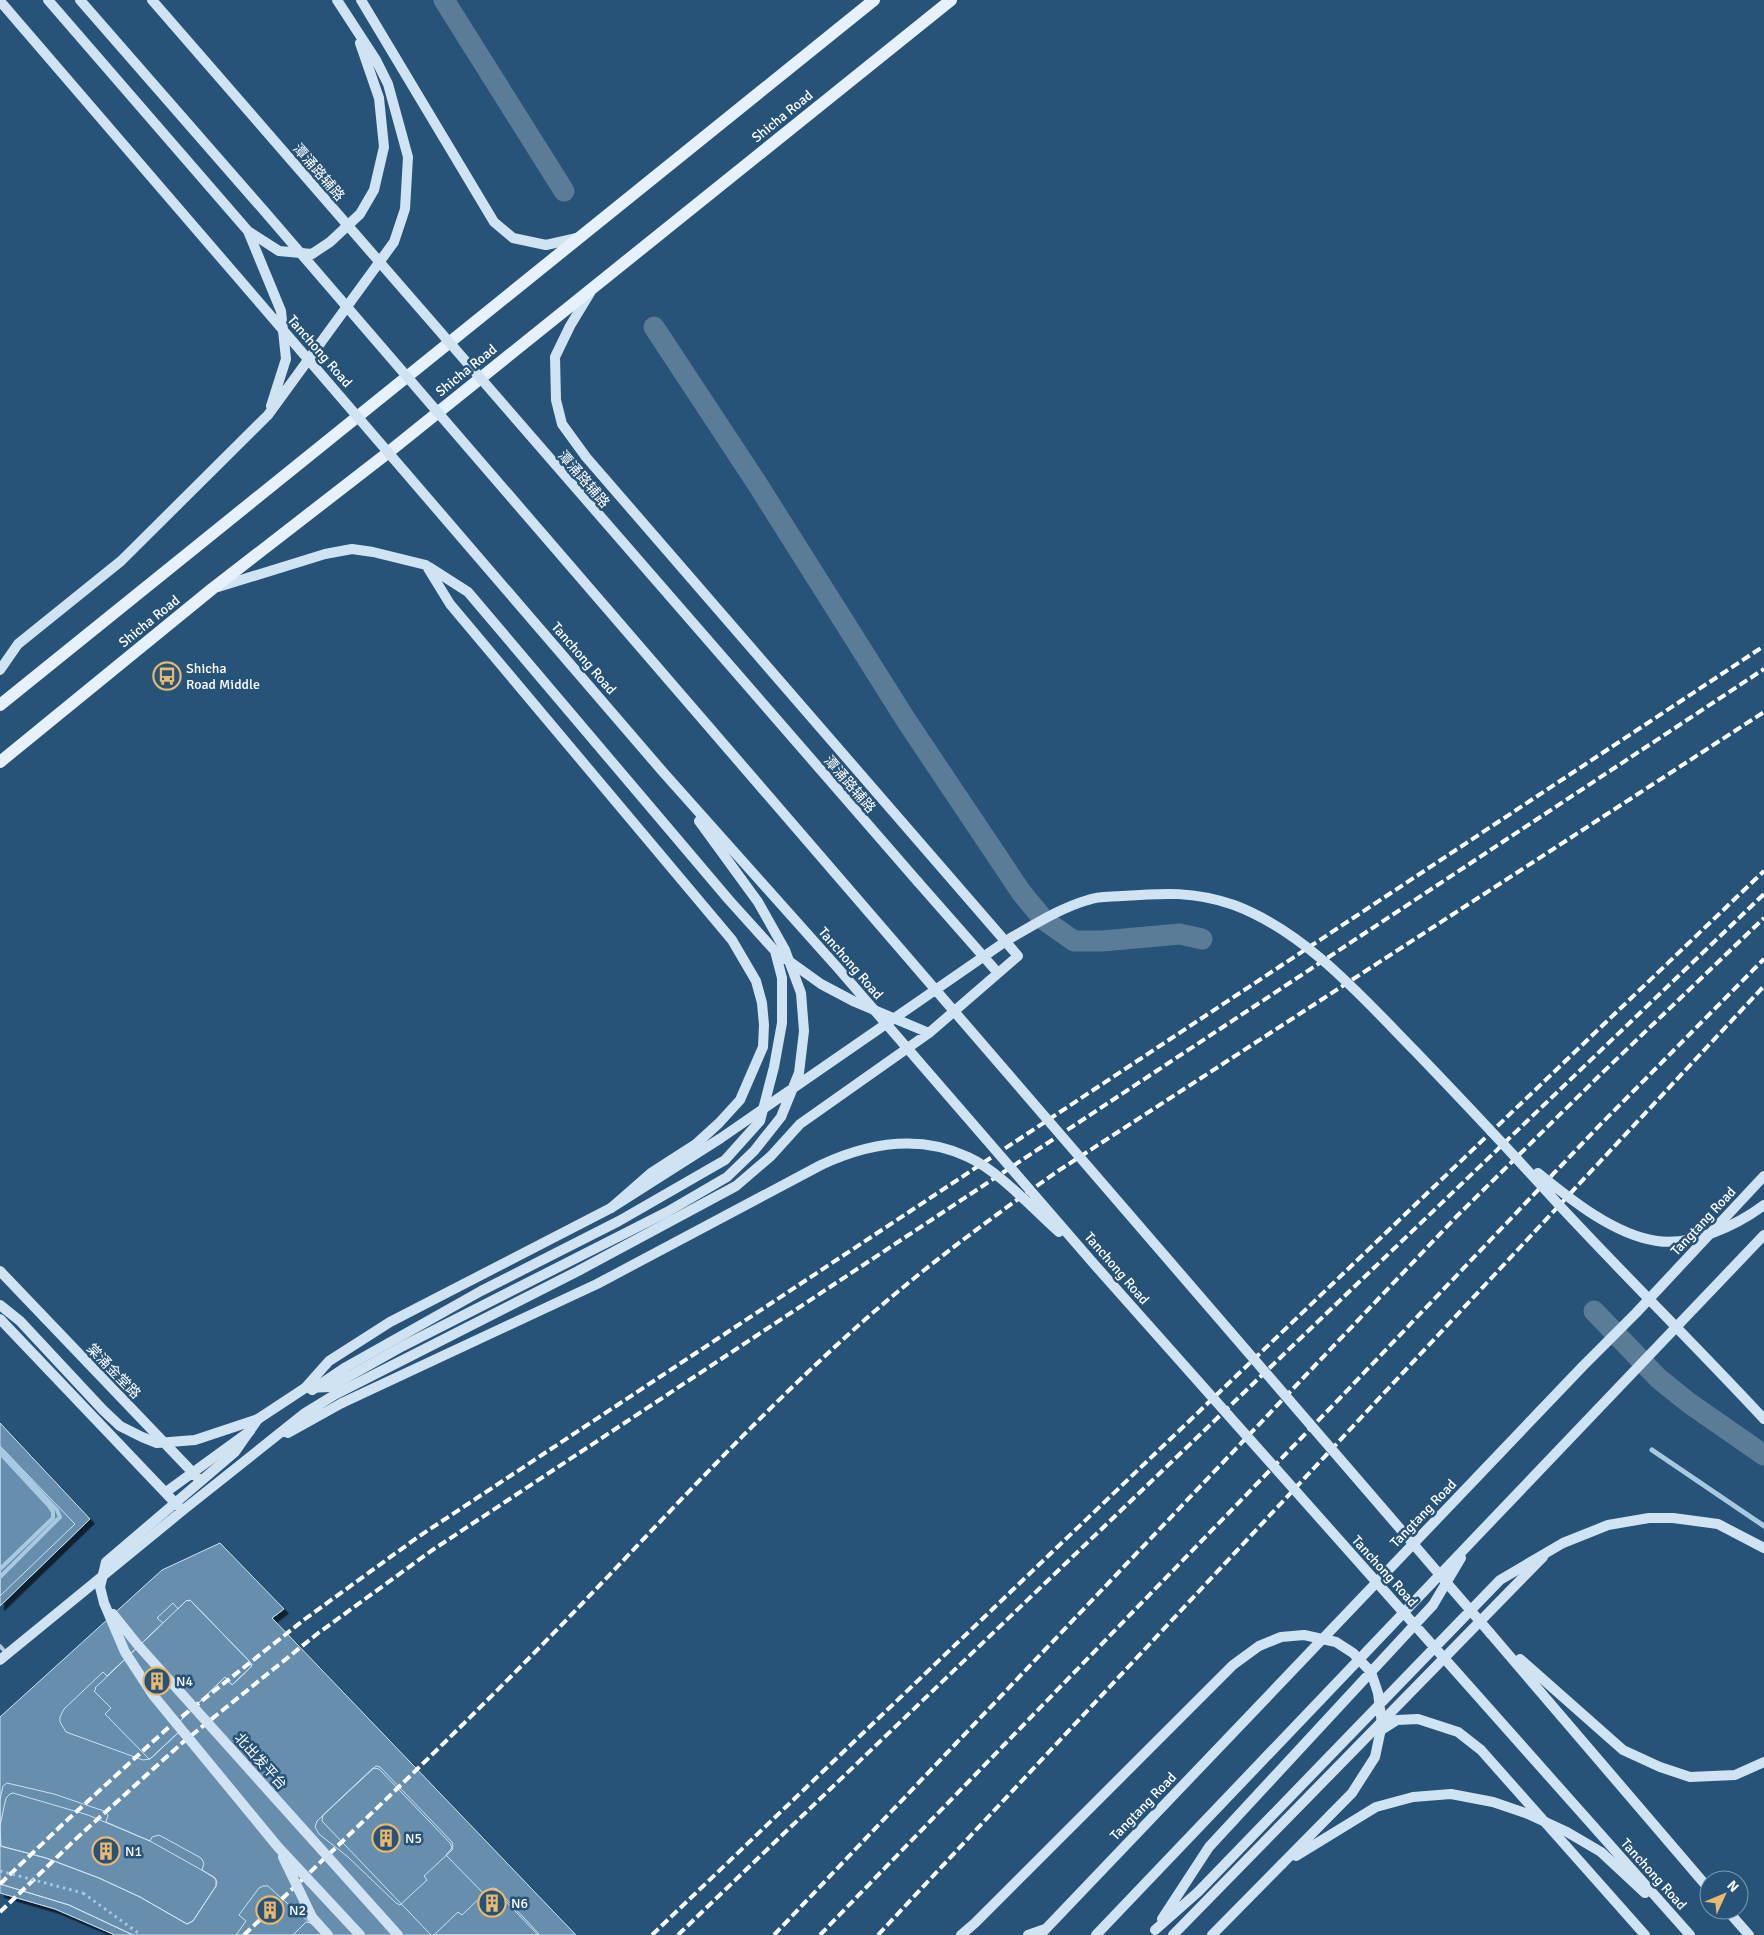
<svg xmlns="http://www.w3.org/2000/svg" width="1764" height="1935" viewBox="0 0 1764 1935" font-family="Signika,'Noto Sans SC',sans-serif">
	<defs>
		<filter id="shadow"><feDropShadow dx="4.5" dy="4.5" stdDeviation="0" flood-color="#0009"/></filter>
	</defs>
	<rect width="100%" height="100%" fill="#265377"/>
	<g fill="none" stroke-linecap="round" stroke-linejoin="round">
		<path stroke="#5b7c96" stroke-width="21" d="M444,0L564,191
			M654,327L758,485L906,720L1021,892L1044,920L1074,941H1102L1180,934L1202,939
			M1594,1311L1658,1378L1689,1403L1764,1455"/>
	</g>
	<path fill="#678ead" stroke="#cae1f2" filter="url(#shadow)" d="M0,1423L90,1519L0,1606Z
		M0,1446L75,1524L0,1596Z
		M220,1543L284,1609L272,1618L576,1935H133L69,1905L0,1884V1717L162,1570Z
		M187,1600L188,1601L190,1600L252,1664L251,1667L232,1685L225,1677L174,1727L179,1732L150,1759L143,1760L66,1732L60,1722V1717L64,1709L103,1672L107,1676L163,1623L157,1618L173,1603L178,1609Z
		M187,1600L188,1601L190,1600L252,1664L251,1667L232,1685L225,1677L174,1727L179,1732L151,1758L149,1759L105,1714L111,1708L94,1691L96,1689L95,1688Z
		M376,1766L380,1767L452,1842L453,1846L452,1850L424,1876L427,1880L400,1905L396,1903L348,1857L319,1834L315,1827L317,1821Z
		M373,1768L379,1769L450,1843L452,1848L446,1855L484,1894L490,1889L496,1891L538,1935H431L322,1821L323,1815Z
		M7,1783L54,1794L104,1811L108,1815L106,1822L150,1841L152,1837L159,1835L201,1858L204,1863L202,1870L216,1879V1886L193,1921L187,1924L140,1897L99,1878L46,1858L0,1846V1800L3,1786Z
		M13,1793L88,1815L150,1841L214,1877L217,1882L216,1886L193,1921L187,1924L140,1897L99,1878L46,1858L1,1846L0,1826L6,1798L10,1794Z
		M0,1884L69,1905L133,1935H115L55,1909L0,1893Z
		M263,1886H268L279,1896L324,1935H236L246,1921L239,1915L259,1888Z
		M493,1888L497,1889L540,1935H434L458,1912L462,1915L489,1889Z
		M306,1922L311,1923L324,1935H293Z"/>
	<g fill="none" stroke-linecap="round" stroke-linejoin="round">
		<path stroke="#a8c9e2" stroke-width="3" stroke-dasharray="2.5 4" stroke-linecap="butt" d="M83,1893L141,1935"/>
		<path stroke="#a8c9e2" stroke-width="4" d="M0,1448L57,1510L60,1517L0,1577
			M0,1453L49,1506L53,1512V1518L0,1569
			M0,1646L7,1654"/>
		<path stroke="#a8c9e2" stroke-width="5" d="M1652,1450L1764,1526"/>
		<path stroke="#d0e3f3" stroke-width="10" d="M48,0L248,231L279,251L312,254L330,242L360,214L374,190L384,147L379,98L360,43
			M361,0L494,222L513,238L546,245L577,238
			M248,231L281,311L286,359L271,406
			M429,567L468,592L729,900L775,951L821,984L855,1002L929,1033
			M218,587L325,554L352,549L373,552L426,565L450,604L732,940L756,981L762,1003L764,1025L763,1047L740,1100L719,1123L696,1144L651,1173L611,1208L390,1322L329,1361L305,1388L258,1419
			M0,670L18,644L121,561L268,415L394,242L405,209L408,157L388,84L376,60L337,0
			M918,882L998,973
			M0,1271L198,1478
			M0,1319L180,1508
			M312,1390L346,1367L481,1291L619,1221L725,1160L760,1121L774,1067L782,1023V978L775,951
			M288,1433L342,1403
			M166,1492L250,1431
			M1433,1605L1461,1558
			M1490,1633L1709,1889
			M1520,1659L1623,1750L1660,1767L1690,1777L1735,1775L1764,1762
			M0,1660L182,1511L305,1413L336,1394L578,1271L736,1186L771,1156L800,1124L929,1033L1018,956L586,457L562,424L556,400L555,357L570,326L590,293
			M1378,1732L1397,1720L1418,1719L1458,1732L1481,1750L1645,1935
			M1727,1910L1749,1935
			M1028,1935L1045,1929
			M1040,1935L1583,1366L1636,1313L1764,1176
			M1096,1935L1764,1235
			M1173,1935L1543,1557
			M1212,1935L1282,1864"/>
		<path stroke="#e7f1fc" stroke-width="12" d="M0,705L874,0
			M0,762L212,589L385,455L951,0"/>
		<path stroke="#fff" stroke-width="4" stroke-dasharray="9 4" stroke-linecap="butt" d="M0,1884L64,1823L170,1726L305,1619L418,1537L1764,646
			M0,1912L79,1836L182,1743L317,1634L431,1551L1764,669
			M244,1935C344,1840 445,1744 542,1645C636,1549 726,1448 825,1356C897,1288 976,1228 1058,1171L1764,712
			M652,1935L1764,871
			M678,1935L1764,894
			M774,1935L1458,1215L1599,1076L1764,918
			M820,1935L1340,1398L1598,1127L1764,959
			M878,1935L1764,986"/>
		<path stroke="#a8c9e2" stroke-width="3" stroke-dasharray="2.5 4" stroke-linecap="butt" d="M0,1871L83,1893"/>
		<path stroke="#d0e3f3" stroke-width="10" d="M80,0L266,213L1490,1633
			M152,0L918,882
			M0,1L663,772L837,967L1094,1264L1690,1935
			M1538,1173C1570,1199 1614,1235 1657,1241C1692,1246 1736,1226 1764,1205
			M611,1208L721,1138L1009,939C1034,925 1060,908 1088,900C1098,896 1111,897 1122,896C1163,893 1194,891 1234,905C1306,932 1363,998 1416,1052C1465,1103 1513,1154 1560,1206C1627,1278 1697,1347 1764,1419
			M0,1305L20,1321L103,1410L120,1426L142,1437L157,1443L195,1440L258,1419
			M305,1388L330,1387L403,1346L667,1212L727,1177L754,1151L781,1117L799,1073L804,1031L801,993L785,950L758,902L699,821
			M342,1403L597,1284L821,1165C868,1143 919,1134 968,1157C999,1171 1033,1209 1059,1232
			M258,1419L235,1452L106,1562L100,1587L104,1603L125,1652L153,1695L278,1847L360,1935
			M113,1614L137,1644L398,1935
			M1296,1856L1376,1807L1413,1797L1451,1794L1493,1802L1528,1814L1567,1832L1601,1852L1645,1893
			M283,1857L312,1917L328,1935
			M1162,1919L1209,1847L1433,1605
			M1155,1930L1198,1892L1500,1580L1563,1543L1608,1525L1649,1518H1673L1718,1524L1764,1548
			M961,1935L975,1923L1233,1665L1259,1646L1281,1637L1304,1635L1336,1642L1353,1653L1371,1672L1378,1693L1382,1724L1375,1757L1352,1793L1282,1864"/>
	</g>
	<defs>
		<g id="bus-ring" transform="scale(1.4375)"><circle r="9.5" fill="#265377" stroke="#eab86e" stroke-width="1.5"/><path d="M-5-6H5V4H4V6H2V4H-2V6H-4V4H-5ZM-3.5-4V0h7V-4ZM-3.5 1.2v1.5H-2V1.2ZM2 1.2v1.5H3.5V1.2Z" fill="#eab86e"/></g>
		<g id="building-ring" transform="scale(1.4375)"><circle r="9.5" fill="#265377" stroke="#eab86e" stroke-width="1.5"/><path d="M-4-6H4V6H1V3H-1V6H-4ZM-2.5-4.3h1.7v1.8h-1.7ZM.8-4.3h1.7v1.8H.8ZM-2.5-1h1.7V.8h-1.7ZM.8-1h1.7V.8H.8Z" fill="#eab86e"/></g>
	</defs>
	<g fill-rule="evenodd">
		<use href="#bus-ring" x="167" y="676"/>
		<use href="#building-ring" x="157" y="1681"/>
		<use href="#building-ring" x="386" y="1838"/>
		<use href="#building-ring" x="106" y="1851"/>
		<use href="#building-ring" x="492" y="1903"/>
		<use href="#building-ring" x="270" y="1910"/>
	</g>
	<g text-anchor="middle" stroke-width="5" stroke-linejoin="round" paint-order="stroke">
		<g font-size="14" fill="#fff" stroke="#265377">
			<text transform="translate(782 116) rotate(-39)" y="5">Shicha Road</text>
			<text transform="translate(319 172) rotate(49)" y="5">潭涌路辅路</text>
			<text transform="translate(320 351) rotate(49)" y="5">Tanchong Road</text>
			<text transform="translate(466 370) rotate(-39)" y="5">Shicha Road</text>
			<text transform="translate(584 479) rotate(49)" y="5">潭涌路辅路</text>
			<text transform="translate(149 621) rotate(-39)" y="5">Shicha Road</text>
			<text transform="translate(584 658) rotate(49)" y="5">Tanchong Road</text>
			<text transform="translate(850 784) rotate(49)" y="5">潭涌路辅路</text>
			<text transform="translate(851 963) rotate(49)" y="5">Tanchong Road</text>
			<text transform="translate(1703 1221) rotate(-47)" y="5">Tangtang Road</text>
			<text transform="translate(1117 1268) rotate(49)" y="5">Tanchong Road</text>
			<text transform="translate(114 1371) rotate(46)" y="5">棠涌金堂路</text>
			<text transform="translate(1423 1513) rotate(-46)" y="5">Tangtang Road</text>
			<text transform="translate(1385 1571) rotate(48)" y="5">Tanchong Road</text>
			<text transform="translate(261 1761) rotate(48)" y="5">北出发平台</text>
			<text transform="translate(1143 1806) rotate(-46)" y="5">Tangtang Road</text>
			<text transform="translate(1654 1874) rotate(48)" y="5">Tanchong Road</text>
		</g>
		<g font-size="14" fill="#fff" stroke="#265377" text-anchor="start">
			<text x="186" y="673">Shicha<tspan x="186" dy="16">Road Middle</tspan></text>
			<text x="176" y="1686">N4</text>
			<text x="405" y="1843">N5</text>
			<text x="125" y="1856">N1</text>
			<text x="511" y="1908">N6</text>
			<text x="289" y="1915">N2</text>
		</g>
	</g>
	<g transform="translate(1724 1895) rotate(46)"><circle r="24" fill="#265377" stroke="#7d98ad"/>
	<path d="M0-4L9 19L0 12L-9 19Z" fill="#eab86e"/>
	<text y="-8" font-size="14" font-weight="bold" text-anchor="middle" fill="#ffffff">N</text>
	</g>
</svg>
